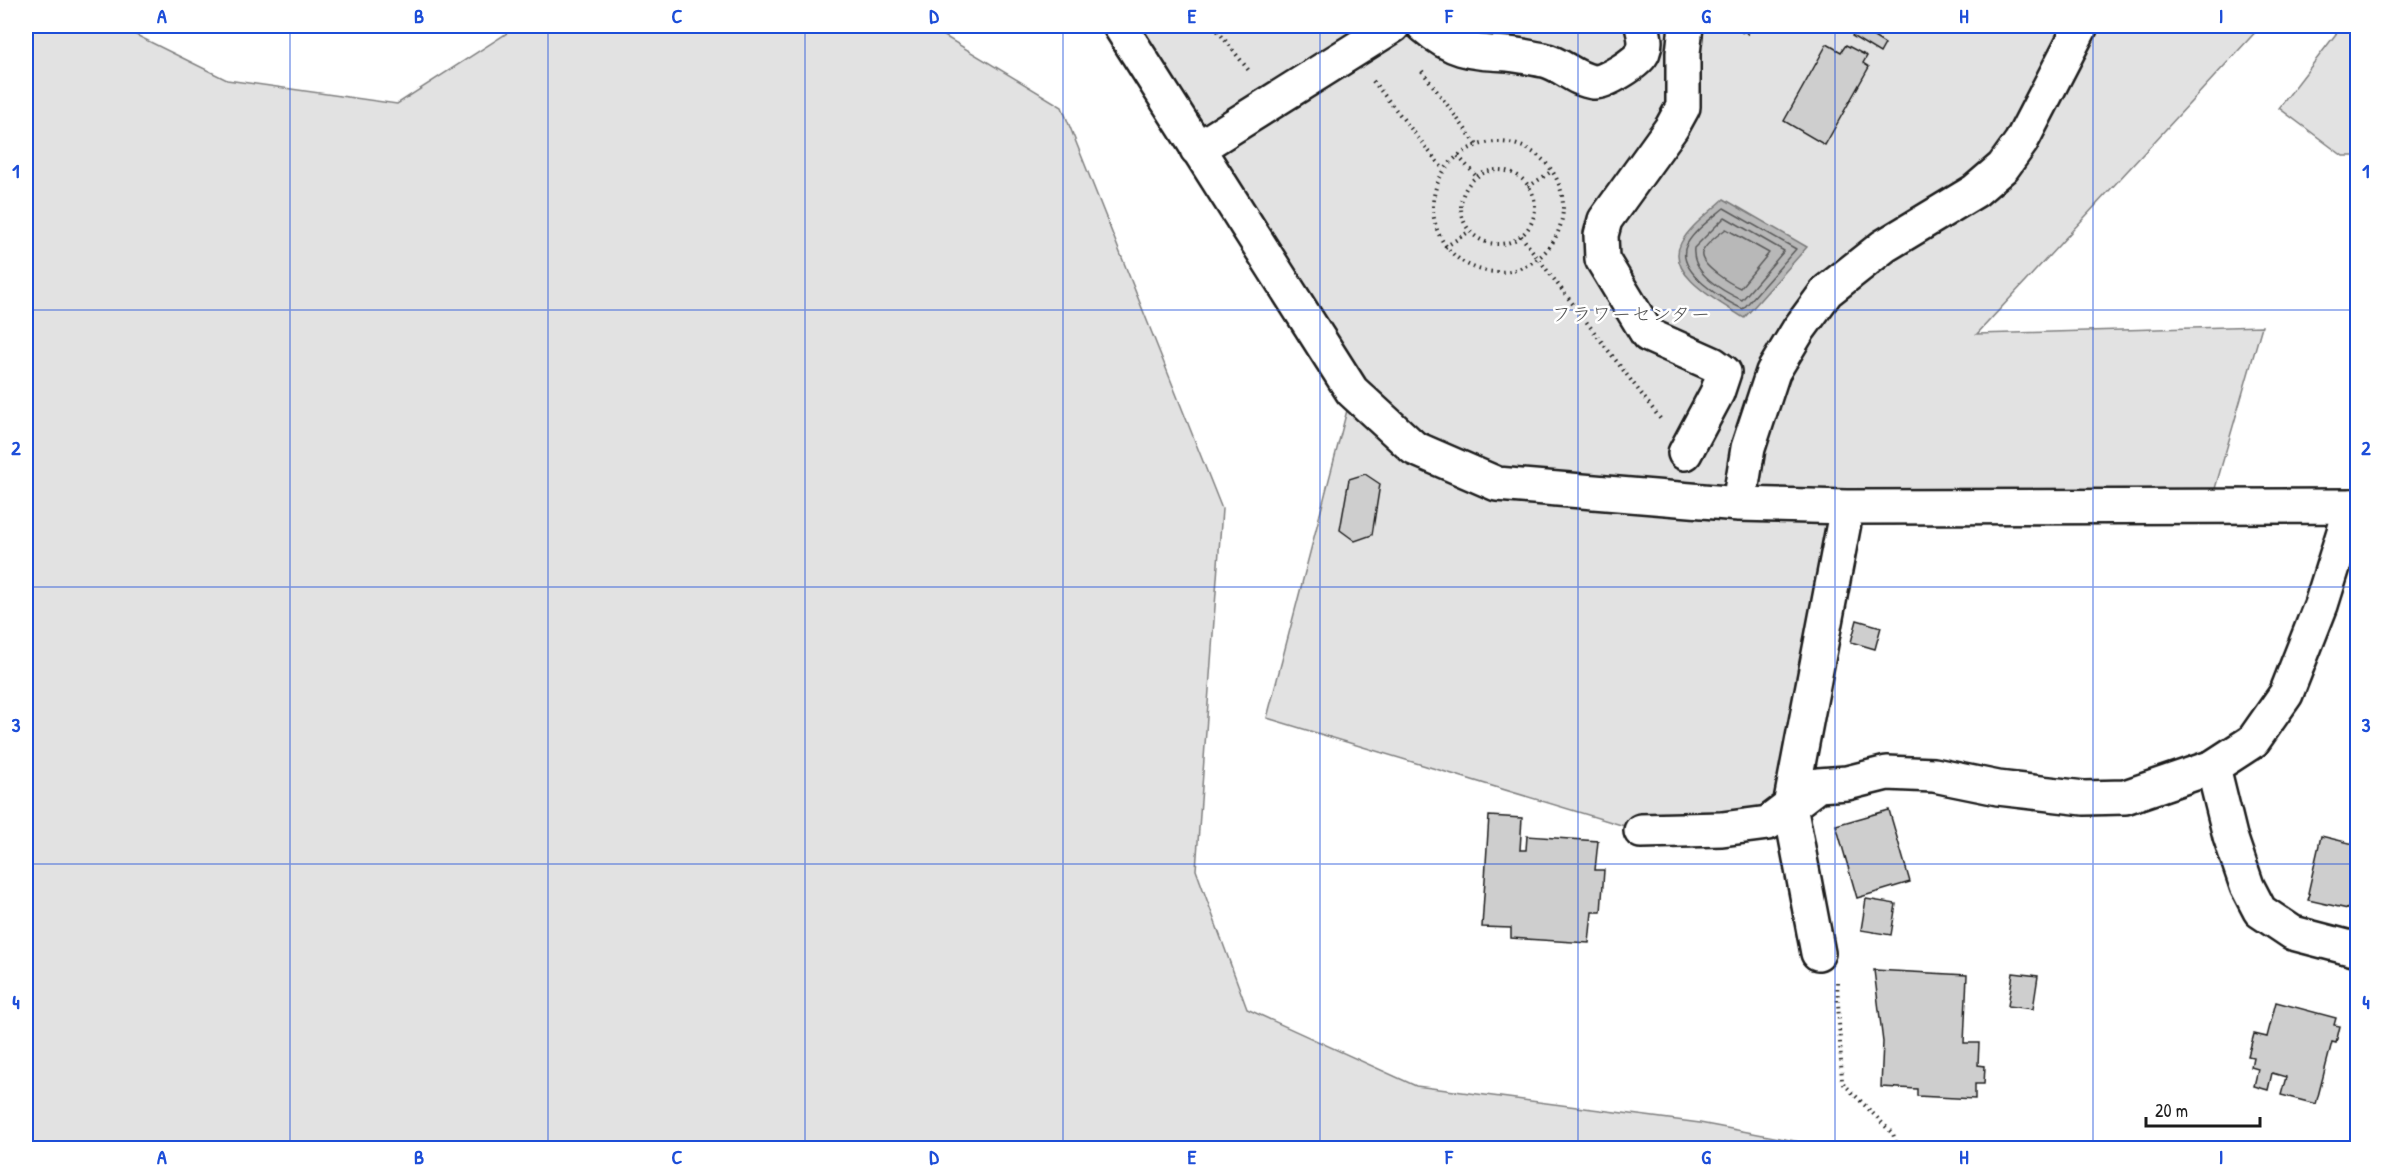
<svg xmlns="http://www.w3.org/2000/svg" width="2383" height="1174" viewBox="0 0 2383 1174" font-family="'Patrick Hand','Klee One',sans-serif">
	<rect width="100%" height="100%" fill="#fff"/>
	<filter id="ink" filterUnits="userSpaceOnUse"><feTurbulence type="fractalNoise" baseFrequency=".0167" numOctaves="2"/><feDisplacementMap in="SourceGraphic" scale="12" xChannelSelector="R" yChannelSelector="G"/><feConvolveMatrix kernelMatrix="1 2 1 2 8 2 1 2 1" color-interpolation-filters="sRGB"/></filter>
	<g filter="url(#ink)">
		<path fill="#e2e2e2" stroke="#7f7f7f" stroke-width="1.5" d="M26,26H118L227,80L397,104L518,26H928L1062,107L1222,509L1196,870L1247,1009L1416,1086L1700,1123L1832,1148H26Z
			M1120,26H2261L1977,334L2262,326L2210,506L1847,507L1790,806L1641,831L1267,718L1352,391Z
			M2342,26H2357V156H2343L2279,108Z"/>
		<path fill="#b8b8b8" stroke="#7a7a7a" stroke-width="1.5" d="M1724,199L1807,247L1744,318C1723,304 1664,275 1681,243C1690,226 1710,212 1724,199Z"/>
		<g fill="none" stroke-linecap="round" stroke-linejoin="round">
			<path stroke="#5a5a5a" stroke-width="1.5" d="M1724,208L1796,249L1743,309C1724,301 1673,270 1687,244C1695,230 1712,218 1724,208Z
				M1725,217L1784,251L1742,300C1722,291 1691,273 1694,248Z
				M1726,229L1769,253L1740,288C1731,284 1699,265 1702,253C1705,244 1719,234 1726,229Z"/>
		</g>
		<path fill="#cecece" stroke="#1c1c1c" stroke-width="1.5" d="M1858,27L1885,44L1880,53L1852,36Z
			M1827,44L1841,52L1846,45L1867,56L1863,63L1869,67L1825,145L1784,121Z
			M1365,474L1380,484L1372,535L1355,541L1340,530L1349,479Z
			M1857,620L1881,627L1875,649L1851,642Z
			M1889,810L1910,882L1857,898L1836,825Z
			M1489,816L1522,818L1520,850H1526L1527,836L1598,841L1595,870H1604L1601,912H1592L1589,943L1511,938V928L1482,927Z
			M2321,836L2358,845V870L2348,909L2308,900L2310,894L2308,893Z
			M1866,899L1896,904L1891,935L1861,930Z
			M1874,970L1967,975L1964,1043H1979L1978,1065L1985,1066L1984,1084H1975V1099L1917,1096V1089L1881,1087L1883,1042Z
			M2013,973L2038,976L2033,1009L2008,1006Z
			M2276,1002L2336,1018L2334,1025L2340,1026L2336,1043L2332,1042L2316,1104L2281,1095L2286,1077L2272,1073L2268,1090L2254,1086L2258,1069L2251,1067L2253,1057L2248,1056L2254,1034L2267,1037Z"/>
		<g fill="none" stroke-linecap="round" stroke-linejoin="round">
			<g stroke="#1c1c1c" stroke-width="38">
				<path id="minor" d="M1120,26L1352,391L1414,448L1497,484L1739,504L1847,507L2358,506
					M1424,26C1454,52 1470,52 1508,54C1520,55 1532,58 1544,60C1562,64 1575,80 1594,82C1605,83 1639,62 1643,52C1647,42 1644,35 1642,26
					M1197,149L1393,26
					M1685,453L1717,393L1724,372L1713,364L1648,335L1602,259L1601,235L1605,220L1672,127L1683,107V53L1686,26
					M1739,504L1748,448L1773,372L1799,329L1827,291L1884,246L1975,191L2003,167L2021,142L2081,26
					M2213,767L2230,836L2247,886L2260,911L2293,933L2358,950
					M1641,831L1722,829L1768,823L1818,785L1847,783L1887,773L1934,775L1998,788L2084,798L2125,797L2213,767L2253,741L2286,694L2321,605L2352,506
					M1818,953L1790,806L1847,507"/>
			</g>
			<path stroke="#1c1c1c" stroke-width="4" stroke-dasharray="1.5 4.5" stroke-linecap="butt" d="M1214,26L1250,72
				M1740,26L1745,35L1755,26
				M1422,71L1477,145
				M1373,81L1444,170
				M1433 207a65 65 0 1 1 130 0a65 65 0 1 1-130 0Z
				M1458,156L1477,177
				M1461 207a37 37 0 1 1 74 0a37 37 0 1 1-74 0Z
				M1528,187L1552,171
				M1521,236L1662,421
				M1445,247L1470,231
				M1837,982L1842,1082L1893,1134L1898,1148"/>
			<use href="#minor" stroke="#fff" stroke-width="33"/>
		</g>
	</g>
	<path fill="none" stroke="#1d4ed8" stroke-width="1.5" stroke-opacity="0.55" d="M290,26V1148M548,26V1148M805,26V1148M1063,26V1148M1320,26V1148M1578,26V1148M1835,26V1148M2093,26V1148M26,310H2358M26,587H2358M26,864H2358"/>
	<g text-anchor="middle" stroke-width="5" stroke-linejoin="round" paint-order="stroke">
		<g font-size="20" fill="#575757" stroke="#fff">
			<text x="1631" y="321">フラワーセンター</text>
		</g>
	</g>
	<rect width="2383" height="1174" fill="none" stroke="#fff" stroke-width="66"/>
	<path d="M2146 1117v9h114v-9" fill="none" stroke="#1c1c1c" stroke-width="3"/>
	<text x="2155" y="1117" font-size="18" fill="#1c1c1c" stroke="#ffffff" stroke-width="4.5" paint-order="stroke">20 m</text>
	<rect x="33" y="33" width="2317" height="1108" fill="none" stroke="#1d4ed8" stroke-width="2"/>
	<g font-size="20" text-anchor="middle" font-weight="bold" fill="#1d4ed8">
		<text x="162" y="23">A</text>
		<text x="419" y="23">B</text>
		<text x="677" y="23">C</text>
		<text x="934" y="23">D</text>
		<text x="1192" y="23">E</text>
		<text x="1449" y="23">F</text>
		<text x="1706" y="23">G</text>
		<text x="1964" y="23">H</text>
		<text x="2221" y="23">I</text>
		<text x="16" y="178">1</text>
		<text x="2366" y="178">1</text>
		<text x="16" y="455">2</text>
		<text x="2366" y="455">2</text>
		<text x="16" y="732">3</text>
		<text x="2366" y="732">3</text>
		<text x="16" y="1009">4</text>
		<text x="2366" y="1009">4</text>
		<text x="162" y="1164">A</text>
		<text x="419" y="1164">B</text>
		<text x="677" y="1164">C</text>
		<text x="934" y="1164">D</text>
		<text x="1192" y="1164">E</text>
		<text x="1449" y="1164">F</text>
		<text x="1706" y="1164">G</text>
		<text x="1964" y="1164">H</text>
		<text x="2221" y="1164">I</text>
	</g>
</svg>
